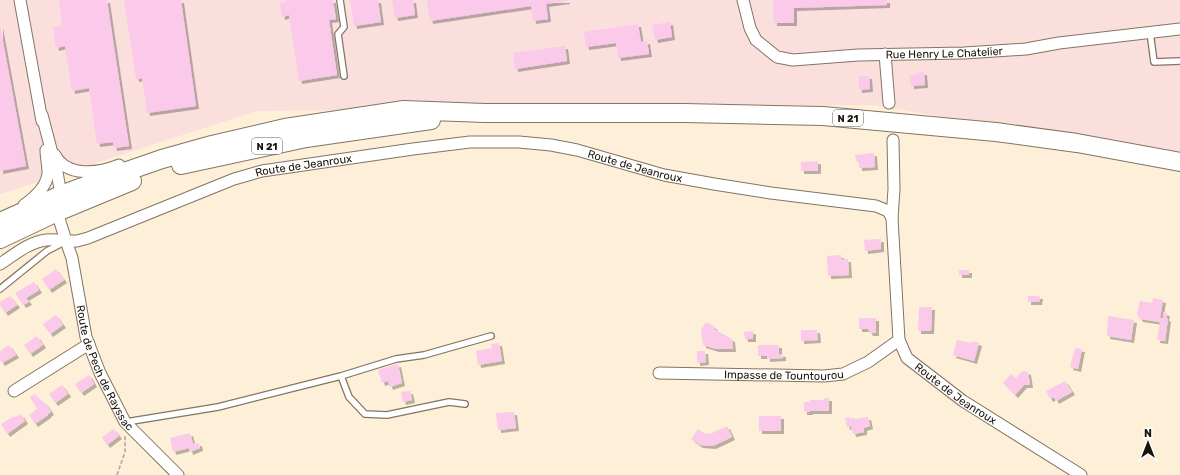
<svg xmlns="http://www.w3.org/2000/svg" width="1180" height="475" viewBox="0 0 1180 475" font-family="Rubik,sans-serif">
	<defs>
		<filter id="shadow"><feDropShadow dx="3" dy="3" stdDeviation="0" flood-color="#0004"/></filter>
	</defs>
	<rect width="100%" height="100%" fill="#fdefd8"/>
	<path fill="#fadfdd" d="M0,0H1180V156L871,105L257,111L0,194Z"/>
	<path fill="#fbc9ea" filter="url(#shadow)" d="M59,0H107L129,146L114,148L113,142L97,144L89,88L72,91L65,46L56,48L53,27L62,26Z
		M124,0H181L196,106L147,113L142,78L136,79Z
		M286,0H333L336,19L329,20L337,75L299,81L289,15L282,17L280,3L287,2Z
		M350,0H378L381,22L354,26Z
		M392,0H413L415,15L395,18Z
		M427,0H567V1L546,4L548,19L533,21L531,6L430,21Z
		M773,0H887V5L794,8V23H774Z
		M670,22L672,37L655,40L652,25Z
		M638,24L641,42L647,41L649,54L618,58L616,43L586,47L584,32Z
		M0,25L26,166L0,171Z
		M565,46L567,61L515,69L513,53Z
		M918,72H924L925,85L911,86L910,75L919,74Z
		M859,76H869L870,89L859,90Z
		M874,153L875,167L859,168V161H856L855,155Z
		M818,161V171H801V162Z
		M881,239V249L865,251L864,240Z
		M841,255V259H848L849,275L828,276L827,256Z
		M56,269L64,280L49,290L42,279Z
		M959,270H969V275H959Z
		M34,282L39,290L26,298L29,302L23,305L15,293Z
		M10,296L17,305L5,313L0,305V302Z
		M1028,296H1040L1039,302H1028Z
		M1153,298L1163,300L1160,318H1163V312L1167,313L1166,318L1168,319L1165,341L1157,340L1160,322L1140,319L1137,314L1140,301L1152,303Z
		M919,307H932L931,331H918Z
		M56,315L63,325L50,334L43,324Z
		M1108,316L1134,320L1131,340L1107,336Z
		M859,318H876V333H870L868,329H859Z
		M706,322L715,327L714,329L732,339L733,349H716L703,345L701,330Z
		M801,330H817L818,340L801,341Z
		M753,331V339H745L744,332Z
		M37,336L43,345L30,354L24,345Z
		M957,340L972,343L973,341L979,343L974,361L953,355Z
		M499,343L502,361L478,365L476,351L492,348L491,344Z
		M9,345L16,355L2,363L0,360V351Z
		M758,345H779V354H783V358L767,359V356H758Z
		M1075,348L1082,349L1078,369L1070,367Z
		M697,351H705L706,362L697,363Z
		M398,364L402,383L390,387L388,381L382,383L378,370Z
		M1024,371L1028,372L1030,385H1024L1015,395L1003,383L1011,374L1016,378L1021,372Z
		M89,375L94,384L81,393L75,384Z
		M1065,381L1072,392L1056,401L1054,397L1050,399L1046,391Z
		M62,385L68,394L55,403L49,394Z
		M410,391L412,400L403,402L401,392Z
		M35,394L37,397L46,404L51,412L48,414V415L35,424L29,415L37,409L30,397Z
		M824,398H829V411H810V412H804V402H810V400H824Z
		M514,412L516,428L498,430L496,413Z
		M21,414L25,421L7,434L1,424L14,416L15,417Z
		M759,416H781V431H759Z
		M849,417L850,419L854,418L855,419L868,417L870,426L864,428V432L853,434L851,426L847,427L845,418Z
		M727,426L732,437L713,446L700,445L691,439L698,429L704,433L710,434Z
		M114,429L119,436L107,445L102,437Z
		M190,433L193,444L199,443L200,448L190,452L189,448L173,452L170,438Z"/>
	<g fill="none" stroke-linecap="round" stroke-linejoin="round">
		<g stroke="#827561" stroke-width="8">
			<path id="service" d="M340,0L344,27L338,34L344,76
				M1150,32L1154,62L1180,61
				M0,289L47,251L64,242
				M341,376L396,359L424,355L491,336
				M126,422L218,407L341,376L349,397L365,414L387,415L449,402L465,404"/>
		</g>
		<g stroke="#827561" stroke-width="13">
			<g id="minor">
				<path d="M20,0L42,121"/>
				<path id="s1" d="M743,0L750,28L756,40L777,57L793,60L858,55L964,53L1026,49L1059,43L1180,29"/>
				<path d="M885,54L889,103"/>
				<path id="s2" d="M42,115L57,172L61,195L57,212L66,241H77L88,238L234,179L262,171L413,149L470,142H519L551,145L577,150L664,175L714,184L771,193L876,206L888,211L892,218L899,340L907,358L963,401L1081,475"/>
				<path d="M55,155C67,178 99,173 119,165"/>
				<path d="M24,205C34,198 47,187 48,173C48,165 46,157 46,150"/>
				<path d="M892,218L894,189L893,140"/>
				<path id="s3" d="M0,264C14,255 29,242 46,240C52,239 59,240 66,241L72,258L86,337L100,373L125,422L178,475"/>
				<path id="s4" d="M659,373L824,376L843,374L868,362L899,340"/>
				<path d="M14,391L89,344"/>
			</g>
		</g>
		<g stroke="#827561" stroke-width="20">
			<path id="primary" d="M181,165L306,138L431,120
				M0,222L61,195L107,178L162,159L212,145L285,128L404,110L485,113H684L823,116L996,132L1077,143L1180,162
				M0,239L57,212L132,181"/>
		</g>
		<path stroke="#afa492" stroke-width="1.5" stroke-dasharray="4 2" stroke-linecap="butt" d="M117,475L125,452V436"/>
		<use href="#service" stroke="#fff" stroke-width="5.5"/>
		<use href="#minor" stroke="#fff" stroke-width="11"/>
		<use href="#primary" stroke="#fff" stroke-width="18"/>
	</g>
	<g text-anchor="middle" stroke-width="3" stroke-linejoin="round" paint-order="stroke">
		<g fill="#fefefe" stroke="#5d5a54" stroke-width="1">
			<rect x="833" y="110" width="30" height="16" rx="3"/>
			<rect x="252" y="138" width="30" height="16" rx="3"/>
		</g>
		<g font-size="10" font-weight="bold" fill="#18130b">
			<text x="848" y="122">N 21</text>
			<text x="267" y="150">N 21</text>
		</g>
		<g font-size="11" fill="#18130b" stroke="#fefefe">
			<text dy="4" stroke="none"><textPath href="#s1" startOffset="237">Rue Henry Le Chatelier</textPath></text>
			<text dy="4" stroke="none"><textPath href="#s2" startOffset="717">Route de Jeanroux</textPath></text>
			<text dy="4" stroke="none"><textPath href="#s2" startOffset="381">Route de Jeanroux</textPath></text>
			<text dy="4" stroke="none"><textPath href="#s3" startOffset="206">Route de Pech de Rayssac</textPath></text>
			<text dy="4" stroke="none"><textPath href="#s4" startOffset="125">Impasse de Tountourou</textPath></text>
			<text dy="4" stroke="none"><textPath href="#s2" startOffset="1185">Route de Jeanroux</textPath></text>
		</g>
	</g>
	<g transform="translate(1148 443)" stroke="#fefefe" stroke-width="3" paint-order="stroke">
	<path d="M0-3L7 15L0 10L-7 15Z" fill="#18130b"/>
	<text y="-6" font-size="11" font-weight="bold" text-anchor="middle" fill="#18130b">N</text>
	</g>
</svg>
